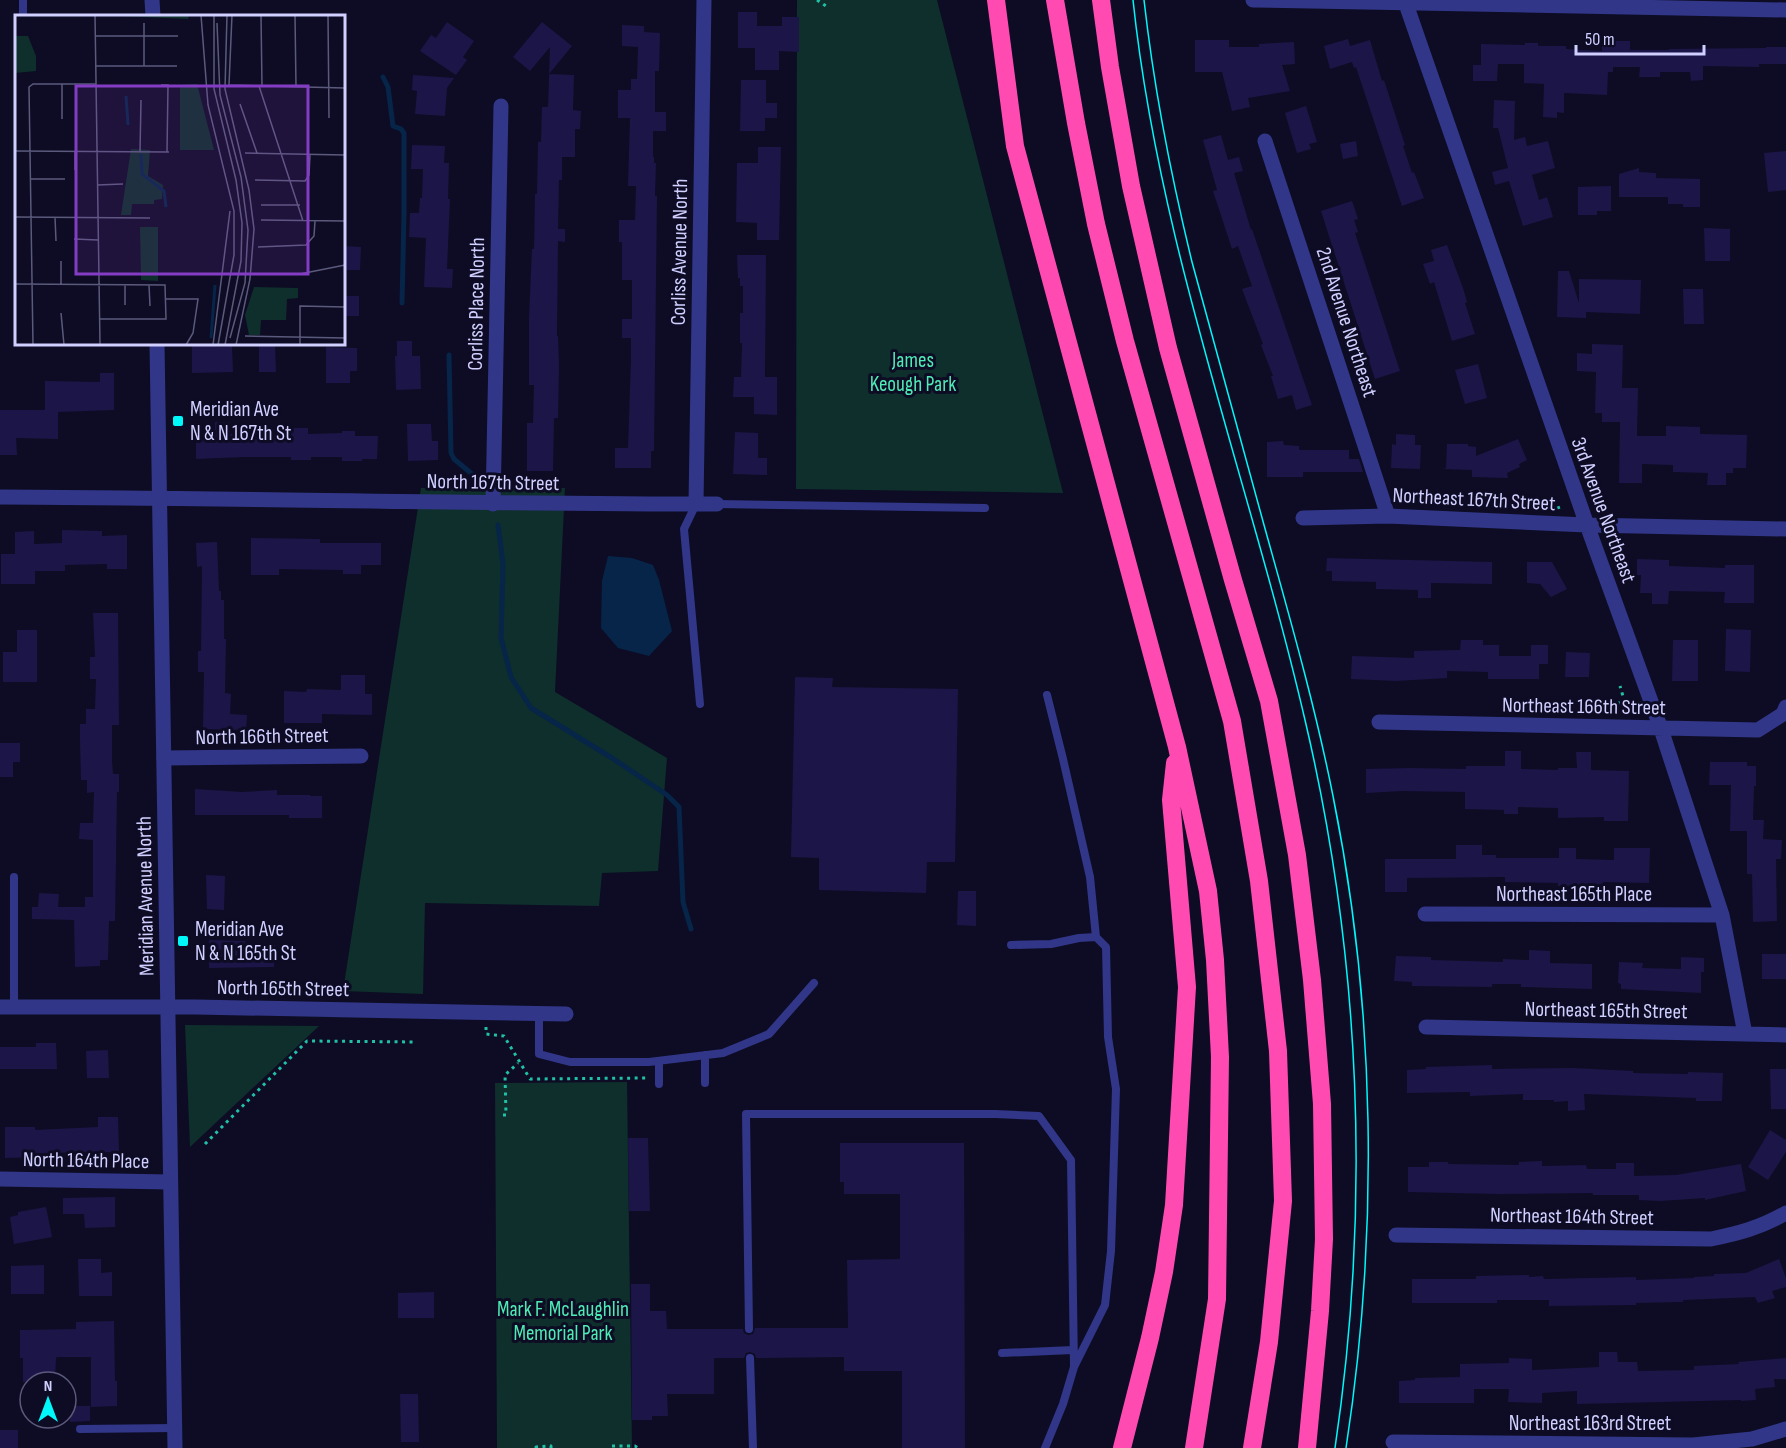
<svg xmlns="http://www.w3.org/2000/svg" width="1786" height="1448" viewBox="0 0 1786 1448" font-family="'Sofia Sans Condensed',sans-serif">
	<rect width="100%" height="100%" fill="#0d0c24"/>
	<path fill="#0e2f2b" d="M797,0H937L1063,493L796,489Z
		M421,488H565L555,692L667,758L658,871L602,873L599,906L425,903L423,994L343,991Z
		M185,1025H186L319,1026L190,1147Z
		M627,1082L632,1448H497L495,1083Z"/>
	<path fill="#062549" d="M608,556L632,558L653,565L659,580L672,631L649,656L618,648L601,628L602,581Z"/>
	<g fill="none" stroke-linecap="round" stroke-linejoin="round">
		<path stroke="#062549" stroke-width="5" d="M383,77L388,87L393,126L401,129L404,133V214L402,303
			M449,355L451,453L454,459L472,474
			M498,525L503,564L501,638L511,677L531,708L612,758L667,795L679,807L683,902L691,929"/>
	</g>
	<path fill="#1b1647" d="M738,12H757V26H782V17H799V52L779,51V70H755V48H738Z
		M447,22L474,41L463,57L467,60L456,75L420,51L431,35L436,38Z
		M542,22L572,46L549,74L574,75L573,110L581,111L580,129H575V157H562V180H559L558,229H565V242L558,241L557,336H558L559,365L558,418H554L553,471H527V423H533L534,385H529V317L532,249H534L535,194H537L538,142H541L542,107H548L550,47L530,71L513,57Z
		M622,25L644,26V32L660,33L659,71H655V112H666V131H653V157H654V163H656L655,196H657L654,451H651V468H615V448H628L631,360V338H622V319H632V280H622V242H619V220H635L636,186H628L630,118H618V90H631V79H637L638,47L622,46Z
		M1348,39L1350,46L1370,40L1382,81L1384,80L1405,145L1403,146L1412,173L1414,172L1424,198L1402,206L1356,67L1354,68L1352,62L1330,69L1324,46Z
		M1195,40H1229V47H1259V44L1294,42L1295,64L1282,65L1290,91L1248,98L1250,107L1232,111L1222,72H1195Z
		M1602,41H1630V50H1669V49L1766,48V47H1786V64H1759V67L1703,66V80L1691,81L1690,72H1660V77H1639L1640,67H1613V72H1608L1607,95L1564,93V113L1557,112V118L1543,117L1544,84L1524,83V64H1498L1497,81H1473V65H1481V44L1525,45V43H1538V46H1566V49L1602,51Z
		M413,75L454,78L447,88L445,116L415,114L417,91L412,90Z
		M741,80H766V103H777V118H765V131H740Z
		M1494,100L1515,101L1514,140L1525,137L1527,146L1548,141L1555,168L1532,175L1539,200L1547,197L1553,217L1523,226L1509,181L1495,185L1492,172L1508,168L1498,128H1493Z
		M1306,106L1317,142L1309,144L1311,149L1297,153L1285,113Z
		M1221,135L1228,160L1239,157L1243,171L1234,173L1251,230L1252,229L1312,405L1296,410L1292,395L1278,399L1271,376H1273L1261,345L1263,344L1242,289L1252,286L1238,246L1232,249L1213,191L1217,190L1203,140Z
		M1356,141L1358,156L1343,159L1340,144Z
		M412,145L445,146L444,163H449L448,199H450L447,269H453L452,288L424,287L426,238L409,237L410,213H419L420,198H422L423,169H411Z
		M758,147H781L779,240H757V223L736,222L737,163H758Z
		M1786,151V190L1768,192L1764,153Z
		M1639,168V172L1656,173V178L1700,179V207H1683V204H1668V197H1619V174Z
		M1611,186V211H1597V215H1578V187Z
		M1352,201L1358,219L1354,220L1358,232L1355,233L1400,371L1375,379L1321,211Z
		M1704,228L1730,229V261H1705Z
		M1447,245L1463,288L1467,302L1465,303L1475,334L1452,341L1434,282L1430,284L1423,264L1434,261L1431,250Z
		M344,246L361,247L360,270H344Z
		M737,255H766L765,377H777V415L754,414V397H733L734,377H741L742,343H740V313H743V286H740V278H738Z
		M1558,271H1569L1579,303V279L1641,280L1640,314L1586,312V318L1557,317Z
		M1683,289H1703L1704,324H1684Z
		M344,296H359V316H344Z
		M397,341H412V356H420L421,389L396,390L395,356H397Z
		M192,344H217V347L232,346L233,372L192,373Z
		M259,344H275L276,372H259Z
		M1592,344L1623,345L1622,388H1638L1637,436H1666V426L1700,427V434L1747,435L1746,468H1733V473H1726V485H1707L1708,473L1673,472V465L1642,464V483H1619L1620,422H1602V413H1595L1596,372L1577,371V353L1592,354Z
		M326,347L357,348V371H350V383H326Z
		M1478,364L1487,398L1465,404L1455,370Z
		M100,373H114V410L58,412V439L16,438L17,455H0V410H45V381L100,382Z
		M215,422H230V434H291V428H308V434L342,433V431H355V436H378L377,459H362V461H342V457H311V460H291V457H244L196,459V433H215Z
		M407,424H431L432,441H438V460L408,461Z
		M735,432L758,433V458H767V475L733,474Z
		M1396,434L1415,435V445H1421L1420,469L1391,468L1392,444L1396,445Z
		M1518,439L1527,460L1519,464L1520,467L1507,473L1508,478L1472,477V470L1444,469L1446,468L1447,444H1468V446L1476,447V456Z
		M1283,441L1284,445L1299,446V450H1349V459H1359L1363,472H1303V477H1267V442Z
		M62,530L102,531V536L127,535V569H107V564L65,565V571H35V584H1V554H15V532L34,531V544L62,543Z
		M251,538L320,539V543H381V565H361V574H343V570L279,569V575H251Z
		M217,542L219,591H221V600H224V639H226L225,693L231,694L230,714L247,715L246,730L203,729L204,672H198V651H201L202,566L197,567L196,543Z
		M1327,558L1492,562V584L1431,583V598H1418V590L1376,589V582L1332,581V571H1326Z
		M1637,559L1669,560V566L1725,568V565H1754V603H1724L1725,592L1669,591L1668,604H1652V593H1640L1641,575H1637Z
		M1527,562H1552L1567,589L1551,597L1540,584L1527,583Z
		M93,613H118L119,725H112V760L113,774H119V792H117L115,921H109L108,960H100V966L75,967L74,920L32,919V907H38L39,893L59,894L58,907H85V897H93V840L79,839L80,823H93L94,792L87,793V780H81L80,740V724H86V709H95L96,679H90V657H95Z
		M1726,629L1751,630L1750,672L1725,671Z
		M17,630H37V682H3V652H17Z
		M1461,640H1483V645H1499V656H1531V645H1548V664H1539V679H1488V672L1447,671V678L1396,681L1351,679L1352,656L1414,658V651L1460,650Z
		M1673,640H1698V681H1672Z
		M1566,652L1590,653L1589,677H1565Z
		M341,675H365V694H372V715L322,714V723H284V691L306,692L307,689L341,690Z
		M795,677L833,678L832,687L958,689L955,862H927L926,893L819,890V858L791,857Z
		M0,743H20V762H13V777H0Z
		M1505,751H1521V769L1558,770V768H1577L1576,752H1591V770L1629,771L1628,821H1604V817L1558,818V808L1518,807V814H1504V810L1465,809V792L1402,791L1366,793V769L1410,768L1466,769V766H1505Z
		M1710,762H1747V766H1756V786H1754L1753,820H1764L1763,839L1782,840L1781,859H1776L1777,921L1753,922L1752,874H1747V831H1730L1731,785H1709Z
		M195,789L242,792L277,790V795H310V796H322V818H289V815H195Z
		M1456,845H1482V855H1496V858H1559V848H1576V859L1614,860V848H1650L1649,883L1603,882V886H1558V883L1505,882V877L1407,878V892H1385V859H1456Z
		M206,875L225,876L224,910L207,909Z
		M958,891H976V926L957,925Z
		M209,940L245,941V945H275L274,967L209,968Z
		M1529,950L1550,951V963L1592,964V989L1521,987V984H1492V987L1412,986V982L1394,981L1396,956L1431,957V960L1503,962V959L1529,960Z
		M1762,954H1786V979H1762Z
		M1681,957L1704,958V972H1701V993L1621,989V984L1618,983L1619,962L1643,963L1642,968L1681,969Z
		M36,1043H56L57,1069H0V1047H36Z
		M108,1050L109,1078H87L86,1051Z
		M1492,1065V1069L1573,1068L1633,1071V1073L1688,1074V1072L1723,1073L1722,1101H1696V1098L1584,1094L1585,1110L1568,1111V1101L1554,1102V1100H1523V1094L1470,1096V1092L1407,1093V1070L1426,1069V1067Z
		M1770,1069H1786V1109H1771Z
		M98,1117H118L119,1152L39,1153V1157L5,1158V1127H35V1130L98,1127Z
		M1770,1130L1786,1140V1152L1768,1180L1748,1167Z
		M628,1138H648L650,1211H629Z
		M840,1143H964L965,1448H902V1371H844V1357L756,1358L755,1354L750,1352L746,1353L744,1358H714V1394H667L668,1416H652V1420H632L631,1284H650V1311H666L667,1329H743L744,1333L748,1335L753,1334L755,1328H848L847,1260L900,1259V1194H844V1182H840Z
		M1542,1161V1166L1586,1165L1587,1169H1616V1163H1634V1176L1676,1175L1741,1164L1746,1191L1705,1200V1198L1660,1201L1639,1200V1195H1593V1193L1500,1194L1408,1192V1167H1429V1162H1448V1164L1519,1165V1162Z
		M115,1197V1227L85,1228L84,1214H63V1198Z
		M46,1207L52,1237L14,1244L10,1217L18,1215V1212Z
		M78,1259H101V1273L112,1272V1296H79Z
		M1779,1259L1786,1278V1287L1772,1291L1775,1298L1758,1303L1755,1297L1683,1300V1302L1636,1303V1305L1549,1306V1300H1497V1303H1412V1279H1476V1276L1529,1275V1277L1543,1276L1544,1279L1636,1277V1280L1694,1278V1277L1714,1276V1274L1746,1273Z
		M44,1265V1294H11V1266Z
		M434,1292V1318H398V1293Z
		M114,1321L115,1381H117V1406L91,1407V1357H57L56,1358L55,1382H23V1358H20V1330L76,1329V1322Z
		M1599,1352H1617L1618,1362H1637L1638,1371L1694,1370V1366L1739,1364L1738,1362L1786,1358V1379H1774L1775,1387L1755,1389L1756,1400L1741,1401V1400L1577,1404V1391L1542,1393V1403L1508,1402L1509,1389H1474V1403H1399V1381L1415,1380V1378L1460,1377V1364L1509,1363V1358L1532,1359V1370L1599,1367Z
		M400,1394H418L419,1442H401Z
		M70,1406H90V1421L70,1422Z
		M0,1430H18V1448H0Z"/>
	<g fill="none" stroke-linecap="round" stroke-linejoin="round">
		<path stroke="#21c1a8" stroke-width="3" stroke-dasharray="3 4.5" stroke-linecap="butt" d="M817,0L826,6
			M1559,509L1556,500H1561
			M1603,703H1625L1620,686
			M486,1027V1034L504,1036L530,1079L648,1078
			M503,1115H506L505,1075L518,1063
			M205,1144L307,1041L416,1042
			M612,1446H635L638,1448
			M536,1448V1447L551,1446V1448"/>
		<path stroke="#313688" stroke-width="8" d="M23,0V16
			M696,504L684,529L700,704
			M717,504L985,508
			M1047,695L1063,759L1090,877L1096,937
			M1011,945L1051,944L1079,938L1096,937L1106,947L1108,1037L1116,1089L1111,1251L1105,1305L1074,1367L1063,1404L1045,1448
			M14,1007V877
			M539,1014V1054L570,1062H649L723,1053L769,1034L814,983
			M705,1055V1083
			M659,1061V1084
			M749,1329L746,1114H995L1039,1116L1071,1160L1074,1367
			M1002,1353L1073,1350
			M750,1358L753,1448
			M80,1429L175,1428"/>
		<path stroke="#313688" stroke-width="15" d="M1253,0L1786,10
			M1406,4L1587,525L1661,729L1722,915L1745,1034
			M1265,141L1388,516
			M0,497C239,498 478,504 717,504
			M493,504L501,106
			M696,504L704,0
			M1303,518L1388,516L1587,525L1786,529
			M1379,722L1758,730L1783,714L1786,707
			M164,758L361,756
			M1425,914L1722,915
			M0,1007H196L566,1014
			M1426,1027L1786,1035
			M0,1179L170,1182
			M1396,1235L1711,1239C1740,1233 1759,1228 1786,1213
			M1393,1442L1693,1445L1752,1439L1786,1429"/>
		<path stroke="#313688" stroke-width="15" d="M152,0L153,16
			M157,344L175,1448"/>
		<path stroke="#ff4ab2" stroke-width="18" d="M996,0L1015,146L1177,747L1208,891L1215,960L1220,1057L1217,1299L1194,1448
			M1055,0L1076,123L1096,224L1125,341L1232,721L1259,881L1278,1051L1283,1201L1269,1342L1252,1448
			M1101,0L1110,67L1131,186L1168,348L1233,580L1269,701L1297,855L1312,980L1322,1104L1324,1239L1320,1311L1307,1448
			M1122,1448L1150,1338L1164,1272L1174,1205L1187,987L1171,800L1175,763"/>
		<path stroke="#00f8fa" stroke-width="1.5" d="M1133,0C1159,247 1249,479 1305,720C1361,958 1371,1205 1335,1448
			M1144,0C1154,89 1171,176 1192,262C1216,350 1240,438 1264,525C1289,615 1315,705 1333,796C1376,1009 1379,1233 1346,1448"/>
	</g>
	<g fill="#00f8fa" stroke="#0d0c24" stroke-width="2">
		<rect x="172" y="415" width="12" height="12" rx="3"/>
		<rect x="177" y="935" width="12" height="12" rx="3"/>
	</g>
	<g text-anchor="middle" stroke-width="6" stroke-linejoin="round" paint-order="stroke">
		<g font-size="21" fill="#d0cfff" stroke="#0d0c24">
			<text transform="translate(679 252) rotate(-89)" y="7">Corliss Avenue North</text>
			<text transform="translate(476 304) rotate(-89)" y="7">Corliss Place North</text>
			<text transform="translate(1347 322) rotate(72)" y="7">2nd Avenue Northeast</text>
			<text transform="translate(493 482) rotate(1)" y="7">North 167th Street</text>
			<text transform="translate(1474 499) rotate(3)" y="7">Northeast 167th Street</text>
			<text transform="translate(1604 510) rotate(70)" y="7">3rd Avenue Northeast</text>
			<text transform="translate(1584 706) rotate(1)" y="7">Northeast 166th Street</text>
			<text transform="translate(262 736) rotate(-1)" y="7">North 166th Street</text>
			<text x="1574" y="901">Northeast 165th Place</text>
			<text transform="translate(145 896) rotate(-91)" y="7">Meridian Avenue North</text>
			<text transform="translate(283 988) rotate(1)" y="7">North 165th Street</text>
			<text transform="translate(1606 1010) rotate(1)" y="7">Northeast 165th Street</text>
			<text transform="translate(86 1160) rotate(1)" y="7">North 164th Place</text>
			<text transform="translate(1572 1216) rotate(1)" y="7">Northeast 164th Street</text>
			<text x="1590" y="1430">Northeast 163rd Street</text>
		</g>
		<g font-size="21" fill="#4eecb5" stroke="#0d0c24">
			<text x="913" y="367">James<tspan x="913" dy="24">Keough Park</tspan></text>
			<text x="563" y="1316">Mark F. McLaughlin<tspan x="563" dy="24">Memorial Park</tspan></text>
		</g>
		<g font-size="21" fill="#d0cfff" stroke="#0d0c24" text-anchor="start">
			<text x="190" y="416">Meridian Ave<tspan x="190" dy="24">N &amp; N 167th St</tspan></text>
			<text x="195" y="936">Meridian Ave<tspan x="195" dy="24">N &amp; N 165th St</tspan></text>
		</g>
	</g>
	<g transform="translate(15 15)">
		<rect width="330" height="330" fill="#0d0c24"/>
		<path d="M83,0H174L173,4ZM0,21H13L21,41V56L0,58ZM182,69L199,135H165V70ZM116,134L135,135L133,161L148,170L147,184L139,185V189H117L116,200H106ZM125,212H143V266L126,265ZM239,272L283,273V283L272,284L271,305H246L245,320H234L230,300Z" fill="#0e2f2b"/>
		<path fill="none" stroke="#062549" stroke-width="3" d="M111,81L113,110M126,139L127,159L149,176L151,192M196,323L200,270"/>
		<path fill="none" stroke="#5b5a7c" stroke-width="1.5" d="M80,0L85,330M186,0L193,90L219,196V240L203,330M199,0V74L221,165L227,208L226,246L210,330M212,0L210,74L234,175L239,214L235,264L221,330M217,0L214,70L330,73M246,0L247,72M280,0L281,72M313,0L314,103M202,8L205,80L226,162L233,215L230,268L215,323M80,21H163M81,51H162M129,51V8M47,69V104M146,70H153L152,137M244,71L288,206M225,89L242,138M0,136L154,137M60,136V155M125,137L126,85M230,138L330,140M15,164H50M240,165L290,166L294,160L295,140M82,170L108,169M246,190H285M0,202L135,203M40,202L41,226M246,205L330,206M59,224L83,225M243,232L291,230L299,221L300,206M46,246V269M242,259H285L330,250M0,269L150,270L151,304H84M134,270L135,291M151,284H183L178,318L171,330M110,290V269M46,298L49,330M230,321L330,323M18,330L14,72L18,69H81M198,330L215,196M285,330V291L330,292"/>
		<path fill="#843cc5" fill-opacity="0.15" stroke="#843cc5" stroke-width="3" d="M61,71H293V259H61Z"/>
		<rect width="330" height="330" fill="none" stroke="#d0cfff" stroke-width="3"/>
	</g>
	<g transform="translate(48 1400)"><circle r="28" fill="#0d0c24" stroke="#5b5a7c" stroke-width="1.5"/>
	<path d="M0-4.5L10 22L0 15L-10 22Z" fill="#00f8fa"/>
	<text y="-9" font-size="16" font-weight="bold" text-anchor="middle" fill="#d0cfff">N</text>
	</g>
	<path d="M1576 45v9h128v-9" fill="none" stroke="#d0cfff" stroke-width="3"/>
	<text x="1585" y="45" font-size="18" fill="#d0cfff" stroke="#0d0c24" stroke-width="4.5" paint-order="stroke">50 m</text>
</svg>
